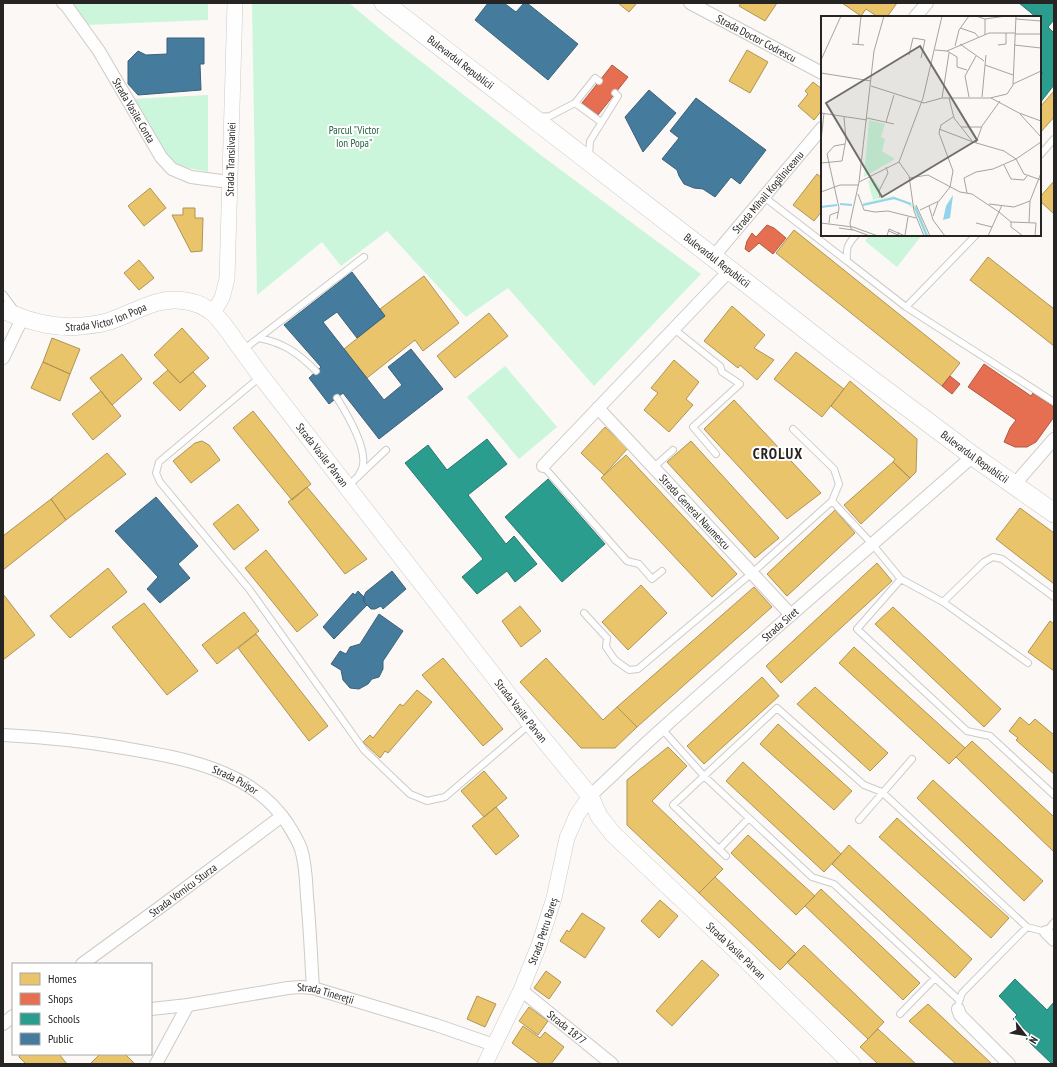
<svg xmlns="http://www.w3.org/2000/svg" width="1057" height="1067" viewBox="0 0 1057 1067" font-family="'PT Sans Narrow',sans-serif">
	<rect width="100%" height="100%" fill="#fbf8f5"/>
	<path fill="#cbf6db" d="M71,3H208V20L86,25Z
		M252,3H349L391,38L542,156L701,274L594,386L508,288L466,317L387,231L341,266L322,242L257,295Z
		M208,95V172L179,166L165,153L133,99Z
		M870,235H922L897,267L865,241Z
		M505,366L557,427L519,459L467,397Z"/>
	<path fill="#e9c46a" stroke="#af9455" d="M618,3H637L629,12Z
		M741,3H777L765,21L739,6Z
		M842,3H897L887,17H878L866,9L861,16Z
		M747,50L768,62L750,93L729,81Z
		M813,82L822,89V104L820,106L822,108V110L814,120L798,106L808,94L805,91Z
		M1054,91V117L1040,133V107Z
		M817,174L822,178V211L814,221L793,205Z
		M1054,181V214L1040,201V197Z
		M150,188L166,208L144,226L128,206Z
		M183,208H195V218H203L202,251L191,252L172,215H183Z
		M794,230L960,363L942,386L776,253Z
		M988,257L1054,309V346L970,280Z
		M139,260L154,278L139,290L124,273Z
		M424,276L459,323L423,351L415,340L367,378L344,349L385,316L380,309Z
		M732,306L765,335L754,348L774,360L757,380L740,365L738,368L704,341Z
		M489,313L508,336L455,378L437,356Z
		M182,328L209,358L180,383L154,355Z
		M52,338L80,349L70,374L43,362Z
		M796,352L844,389L822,417L774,379Z
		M122,354L142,379L112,405L90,378Z
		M674,360L699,382L686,399L693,405L669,432L644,410L658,393L651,388Z
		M43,362L70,374L60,401L31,388Z
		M168,370L180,383L193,372L206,386L180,411L153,383Z
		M850,381L917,439L916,472L910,478L893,462L895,459L831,406Z
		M101,391L121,416L93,440L72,414Z
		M734,400L821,493L787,519L704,429Z
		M253,411L311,484L292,500L233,428Z
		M605,427L628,448L604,475L581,453Z
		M202,441L209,445L220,460L191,483L173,461L195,443Z
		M691,441L779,538L755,558L667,462Z
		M107,453L126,474L66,520L51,499Z
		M626,455L737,574L712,597L601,478Z
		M893,462L910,478L861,524L844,505Z
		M307,487L367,559L345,574L288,502Z
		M51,499L66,520L3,570V536Z
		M238,504L259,530L234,550L213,524Z
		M1020,508L1054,533V584L996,539Z
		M835,510L855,533L787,596L767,574Z
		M266,550L318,615L297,632L245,568Z
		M877,563L892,581L781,683L766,666Z
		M108,568L127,592L70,638L50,616Z
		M641,585L667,613L628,650L602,622Z
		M754,587L772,607L637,727L617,707Z
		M3,594L35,635L3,660Z
		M144,603L198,671L167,695L112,627Z
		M520,606L541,631L521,647L502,621Z
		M893,607L1001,709L984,727L875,624Z
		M244,612L259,631L217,664L202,645Z
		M1050,621L1054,624V671L1028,652Z
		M256,634L328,726L309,741L238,648Z
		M854,647L965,748L949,764L839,663Z
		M443,658L503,729L483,746L422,675Z
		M546,658L603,720L617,707L637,727L615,748H581L520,682Z
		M762,677L779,696L704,764L687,746Z
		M815,687L888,753L870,771L797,704Z
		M417,690L432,702L388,753L385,751L380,758L363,742L370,735L373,738L400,704L403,706Z
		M1020,717L1029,725L1035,719L1054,735V774L1016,740L1018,738L1009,731Z
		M778,724L852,791L834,810L760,744Z
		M972,741L1054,817V852L956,757Z
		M668,747L687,766L652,801L723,869L699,893L627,825V780Z
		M743,762L841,854L824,872L726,781Z
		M484,771L507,798L484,817L461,791Z
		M933,780L1043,881L1024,901L917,798Z
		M496,807L519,836L496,855L472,826Z
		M897,818L1009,918L991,938L879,837Z
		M748,835L815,896L796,915L731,853Z
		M849,845L972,959L955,978L832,864Z
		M715,877L796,954L780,970L699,893Z
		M821,889L920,983L903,1000L805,906Z
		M660,900L678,916L659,938L641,921Z
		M582,913L605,928L585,958L560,941L567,930L569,932Z
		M804,945L884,1022L868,1039L787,962Z
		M702,960L719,975L672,1026L656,1011Z
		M546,971L561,982L549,999L534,988Z
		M477,996L496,1004L485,1027L467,1019Z
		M928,1004L992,1064H956L909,1021Z
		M529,1007L548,1021L538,1035L519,1021Z
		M523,1026L540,1038L545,1032L564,1047L551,1064H540L512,1043Z
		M878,1029L916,1064H878L860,1047Z
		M20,1054H59L67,1064H26L19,1057Z
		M100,1054H125L135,1064H90Z"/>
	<path fill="#e76f51" stroke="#ad5943" d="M612,65L628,77L598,115L582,103Z
		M767,225L774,228L786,238L773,254L759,243L749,252L745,249L747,241L752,233L756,237Z
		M984,364L1031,396L1033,393L1054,407V417L1036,442L1027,447H1015L1004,442L1010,428L1016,420L968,387Z
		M950,376L960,384L952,394L942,386Z"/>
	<path fill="#2a9d8f" stroke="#29796f" d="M1019,3H1054V20L1048,27L1054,33V85L1040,103V77L1043,73L1040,70V17H1036Z
		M487,439L507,464L468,495L506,544L514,536L537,564L515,582L507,571L477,594L462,577L483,559L405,463L428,445L447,470Z
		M548,479L605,544L562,582L505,517Z
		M1015,979L1047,1010L1054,1002V1064H1052L1026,1039L1030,1034L1013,1019L1017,1015L999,996Z"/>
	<path fill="#457b9d" stroke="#3c6178" d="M488,3H504L516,12L524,3H527L578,44L548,80L475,20Z
		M167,38H204V64H200L201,90L138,95L128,84V61L138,51L146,55L167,54Z
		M649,90L676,113L643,152L625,117Z
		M696,98L766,150L740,184L731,177L715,197L703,189L694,188L684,184L679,176L677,170L662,159L679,138L670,131Z
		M352,272L385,316L357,338L337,312L323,322L384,400L402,385L388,367L411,349L443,389L379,439L343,393L329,404L309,378L321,367L284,325Z
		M156,497L198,546L178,564L190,578L160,603L147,589L158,577L115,531Z
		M392,571L406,589L383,609L381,606L375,609H371L364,602L363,598L366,592Z
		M358,591L364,597V602L367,605L334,639L323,627L353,593L355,595Z
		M379,614L403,631L383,661V669L379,677L372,679L368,684L359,689L350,688L343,680L341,670L331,664L340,651L346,654L350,647L360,644Z"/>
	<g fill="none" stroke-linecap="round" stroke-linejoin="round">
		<g stroke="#cdcbc8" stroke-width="8">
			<path id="service" d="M575,103L601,122
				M539,117L550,116L575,103L595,78L599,81
				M1040,155L1054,139
				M589,156L590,141L618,96L615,93
				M764,197L847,261
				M856,235C847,245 846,248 847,261L906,307
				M976,235L906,307L1054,402
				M3,294L15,310
				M674,329L720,366L722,372L740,384L693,427L716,454
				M259,338C284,343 298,353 316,371
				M243,350L364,257
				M260,377L159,462L156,473L160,482L249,589L364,750L410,794L427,801L445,797L530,724
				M337,398C347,414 369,450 362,469C361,471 359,474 358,477
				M543,466L627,561L639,564L652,579L662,571
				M654,467L673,450
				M348,486L386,450
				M832,501L873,545L901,579L857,629L967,731L990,736L1054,795
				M901,579L943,602L984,562L993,557L1002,559L1054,597
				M943,602L1028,663
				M584,613L607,638L606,647L615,660L629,670L638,669L752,573L832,501L839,484L834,469L793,429
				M662,729L704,776L812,877L834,884L959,1000
				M859,820L912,759
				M719,849L749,818
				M726,856L673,805L777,708L864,785L882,792L1027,927L1046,932L1054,922
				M959,1002L962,993L1027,927
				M900,1014L935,978"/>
		</g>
		<g stroke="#cdcbc8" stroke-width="14">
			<g id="minor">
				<path id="s1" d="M63,3L66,5L99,51L161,157L172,169L191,177L229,182"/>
				<path id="s2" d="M690,3L822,73"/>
				<path d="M915,17L927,3"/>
				<path id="s3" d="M713,257L822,128"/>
				<path d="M3,358L22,319"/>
				<path id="s4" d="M598,408L791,615"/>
				<path d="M543,466L730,270"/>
				<path d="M1014,485L1054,439"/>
				<path id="s5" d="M3,735C43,737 84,741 124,748C182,758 251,769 287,823C292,831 298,840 301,849C306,865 306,881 307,897C310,927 311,958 313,988"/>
				<path id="s6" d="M590,796C614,774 638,750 663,728C765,636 870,547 973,456"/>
				<path d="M1046,932L1054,940"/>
				<path id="s7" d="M82,964L159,908L282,816"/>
				<path id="s8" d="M521,990L612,1064"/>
				<path id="s9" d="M151,1009L188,1005L288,988L301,987L313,988L436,1025L494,1045"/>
				<path d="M958,1009L960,1015L1009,1064"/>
				<path d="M3,1024L13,1016"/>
				<path d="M156,1064L188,1005"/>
			</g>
		</g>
		<g stroke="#cdcbc8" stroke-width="16">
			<g id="tertiary">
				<path id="s10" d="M213,313L222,298L227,279L235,3"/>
				<path id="s11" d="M485,1064L521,990L539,945L554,898L567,838L577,815L590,796"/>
			</g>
		</g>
		<g stroke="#cdcbc8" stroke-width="18">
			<g id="secondary">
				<path id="s12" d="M3,310C29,322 54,329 82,326C91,325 101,324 110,321C125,316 139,308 155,303C174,297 198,300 213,313C222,321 229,332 236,342C244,353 253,365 261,376L531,724L590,796L599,816L613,834L741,955L852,1064"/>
			</g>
		</g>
		<g stroke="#cdcbc8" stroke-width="20">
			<g id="primary">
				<path id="s13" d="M384,3L713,257L845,360L973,456L1054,513"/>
			</g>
		</g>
		<use href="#service" stroke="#fefefe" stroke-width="6"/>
		<use href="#minor" stroke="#fefefe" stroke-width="12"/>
		<use href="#tertiary" stroke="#fefefe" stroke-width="15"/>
		<use href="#secondary" stroke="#fefefe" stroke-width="17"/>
		<use href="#primary" stroke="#fefefe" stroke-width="19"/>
	</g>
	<g text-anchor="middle" stroke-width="4" stroke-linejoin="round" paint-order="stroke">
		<g font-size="11" fill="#272523" stroke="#fff">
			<text dy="4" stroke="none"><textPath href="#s2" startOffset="75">Strada Doctor Codrescu</textPath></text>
			<text dy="4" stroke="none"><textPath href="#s13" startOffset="97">Bulevardul Republicii</textPath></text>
			<text dy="4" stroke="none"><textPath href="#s1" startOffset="129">Strada Vasile Conta</textPath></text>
			<text dy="4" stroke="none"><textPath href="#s10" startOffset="157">Strada Transilvaniei</textPath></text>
			<text dy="4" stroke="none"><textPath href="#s3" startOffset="85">Strada Mihail Kogălniceanu</textPath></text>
			<text dy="4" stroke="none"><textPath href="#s13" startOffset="421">Bulevardul Republicii</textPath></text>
			<text dy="4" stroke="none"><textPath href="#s12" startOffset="107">Strada Victor Ion Popa</textPath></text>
			<text dy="4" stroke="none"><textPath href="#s12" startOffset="399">Strada Vasile Pârvan</textPath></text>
			<text dy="4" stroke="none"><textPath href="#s13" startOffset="745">Bulevardul Republicii</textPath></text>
			<text dy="4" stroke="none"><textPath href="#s4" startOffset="142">Strada General Naumescu</textPath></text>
			<text dy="4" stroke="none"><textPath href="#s6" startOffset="256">Strada Siret</textPath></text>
			<text dy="4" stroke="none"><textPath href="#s12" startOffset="723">Strada Vasile Pârvan</textPath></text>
			<text dy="4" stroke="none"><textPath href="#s5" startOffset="238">Strada Puișor</textPath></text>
			<text dy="4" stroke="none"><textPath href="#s7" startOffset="125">Strada Vornicu Sturza</textPath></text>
			<text dy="4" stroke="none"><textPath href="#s11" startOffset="145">Strada Petru Rareș</textPath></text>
			<text dy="4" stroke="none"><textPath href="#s12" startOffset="1047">Strada Vasile Pârvan</textPath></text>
			<text dy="4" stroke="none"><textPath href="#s9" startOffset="177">Strada Tinereții</textPath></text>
			<text dy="4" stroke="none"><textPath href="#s8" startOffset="59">Strada 1877</textPath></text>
		</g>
		<g font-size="11" fill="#215c3e" stroke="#fff">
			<text x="354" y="134">Parcul "Victor<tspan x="354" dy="13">Ion Popa"</tspan></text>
		</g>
		<g font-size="15" font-weight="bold" letter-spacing="1" fill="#272523" stroke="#fff">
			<text x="778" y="459">CROLUX</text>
		</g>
	</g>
	<g transform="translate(821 16)">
		<rect width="220" height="220" fill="#fbf8f5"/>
		<path d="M48,104L64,108L60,121L64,123L61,135L74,143L43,161ZM52,162L59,172L58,182L52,184L47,165ZM72,180L95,190L108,220H104L93,193L80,184L69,183L42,190V187Z" fill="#cbf6db"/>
		<path d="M132,179L129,202L122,204L125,190Z" fill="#93d4ec"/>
		<path fill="none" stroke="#93d4ec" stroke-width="2" d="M19,188L31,189M42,189L73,182L90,188M0,191L16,189M94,191L106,220"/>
		<path fill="none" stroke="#a6a4a1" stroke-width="1" d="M155,0L164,3L185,0M195,3L220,5M139,12L154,17L158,22M194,18H220M164,19V3M31,28L43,29M37,28L40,0M139,28L163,45M177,29L185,28V17M193,29L220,32M134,30L138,14L148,0M114,34L126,35L136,41V51L146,54M126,35L168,17H194M88,39L92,22L104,24L100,42M0,44L20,0M164,49L192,59M0,57L50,65M192,68L220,55M50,70L103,87L121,82H169L186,78L192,69L195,0M148,81L144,60L155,40M161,81L165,39M121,82L128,37M128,82L133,102L151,125M170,82L198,97L220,105M0,97L46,104M199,98L220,121M46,102L73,108M65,106L73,79M140,111H160M118,113L152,126L183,135L195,143L203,158L220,164M0,125L3,97M155,127L161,110L179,85M0,147L21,145L25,123L23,101M183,149L190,163L203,164L206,160M88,162L107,159L139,176L151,178L178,196L190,206V211L202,220M38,166L78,146M0,176L19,169H38M146,177L143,162L155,156L172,153L195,143L220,126M37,178L43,194L54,196L67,195L95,202M59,182L58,175L67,157L65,151M168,188L193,191L209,185M95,189L109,220M108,190L112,204L124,220M99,194L118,185L129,171L132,155L118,117L120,109L132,101M112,200L117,186M16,203L18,192L6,138L13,130L24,128M190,206L215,207L214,220M208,206L209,185L220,157M0,207L32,211L57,220M8,207L9,199L17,196M155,207L171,211M18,212L32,214M68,215L77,219L78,216M84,219L87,201M49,220L30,213L29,207L38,166L53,35L63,0M66,220L68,213L84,220M103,220L93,195L88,160L78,146L102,82L121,0M167,220L181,189"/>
		<path fill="#716f6c" fill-opacity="0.15" stroke="#716f6c" stroke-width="2" d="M99,30L156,124L61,181L5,87Z"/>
		<rect width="220" height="220" fill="none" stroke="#272523" stroke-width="2"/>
	</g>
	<rect width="1057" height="1067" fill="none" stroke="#272523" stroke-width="8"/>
	<rect x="12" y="963" width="140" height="92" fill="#ffffff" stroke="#a9a8a7"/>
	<rect x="20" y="973" width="20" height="12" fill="#e9c46a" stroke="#a9a8a7"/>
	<text x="48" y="983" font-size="12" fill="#272523">Homes</text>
	<rect x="20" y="993" width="20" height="12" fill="#e76f51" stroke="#a9a8a7"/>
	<text x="48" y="1003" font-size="12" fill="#272523">Shops</text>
	<rect x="20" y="1013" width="20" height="12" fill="#2a9d8f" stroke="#a9a8a7"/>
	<text x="48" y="1023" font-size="12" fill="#272523">Schools</text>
	<rect x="20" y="1033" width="20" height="12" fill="#457b9d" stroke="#a9a8a7"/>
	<text x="48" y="1043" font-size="12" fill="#272523">Public</text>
	<g transform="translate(1025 1035) rotate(121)" stroke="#ffffff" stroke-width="3" paint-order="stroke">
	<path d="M0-3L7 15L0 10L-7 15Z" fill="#272523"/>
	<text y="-6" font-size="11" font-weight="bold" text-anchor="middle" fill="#272523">N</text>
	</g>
</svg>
